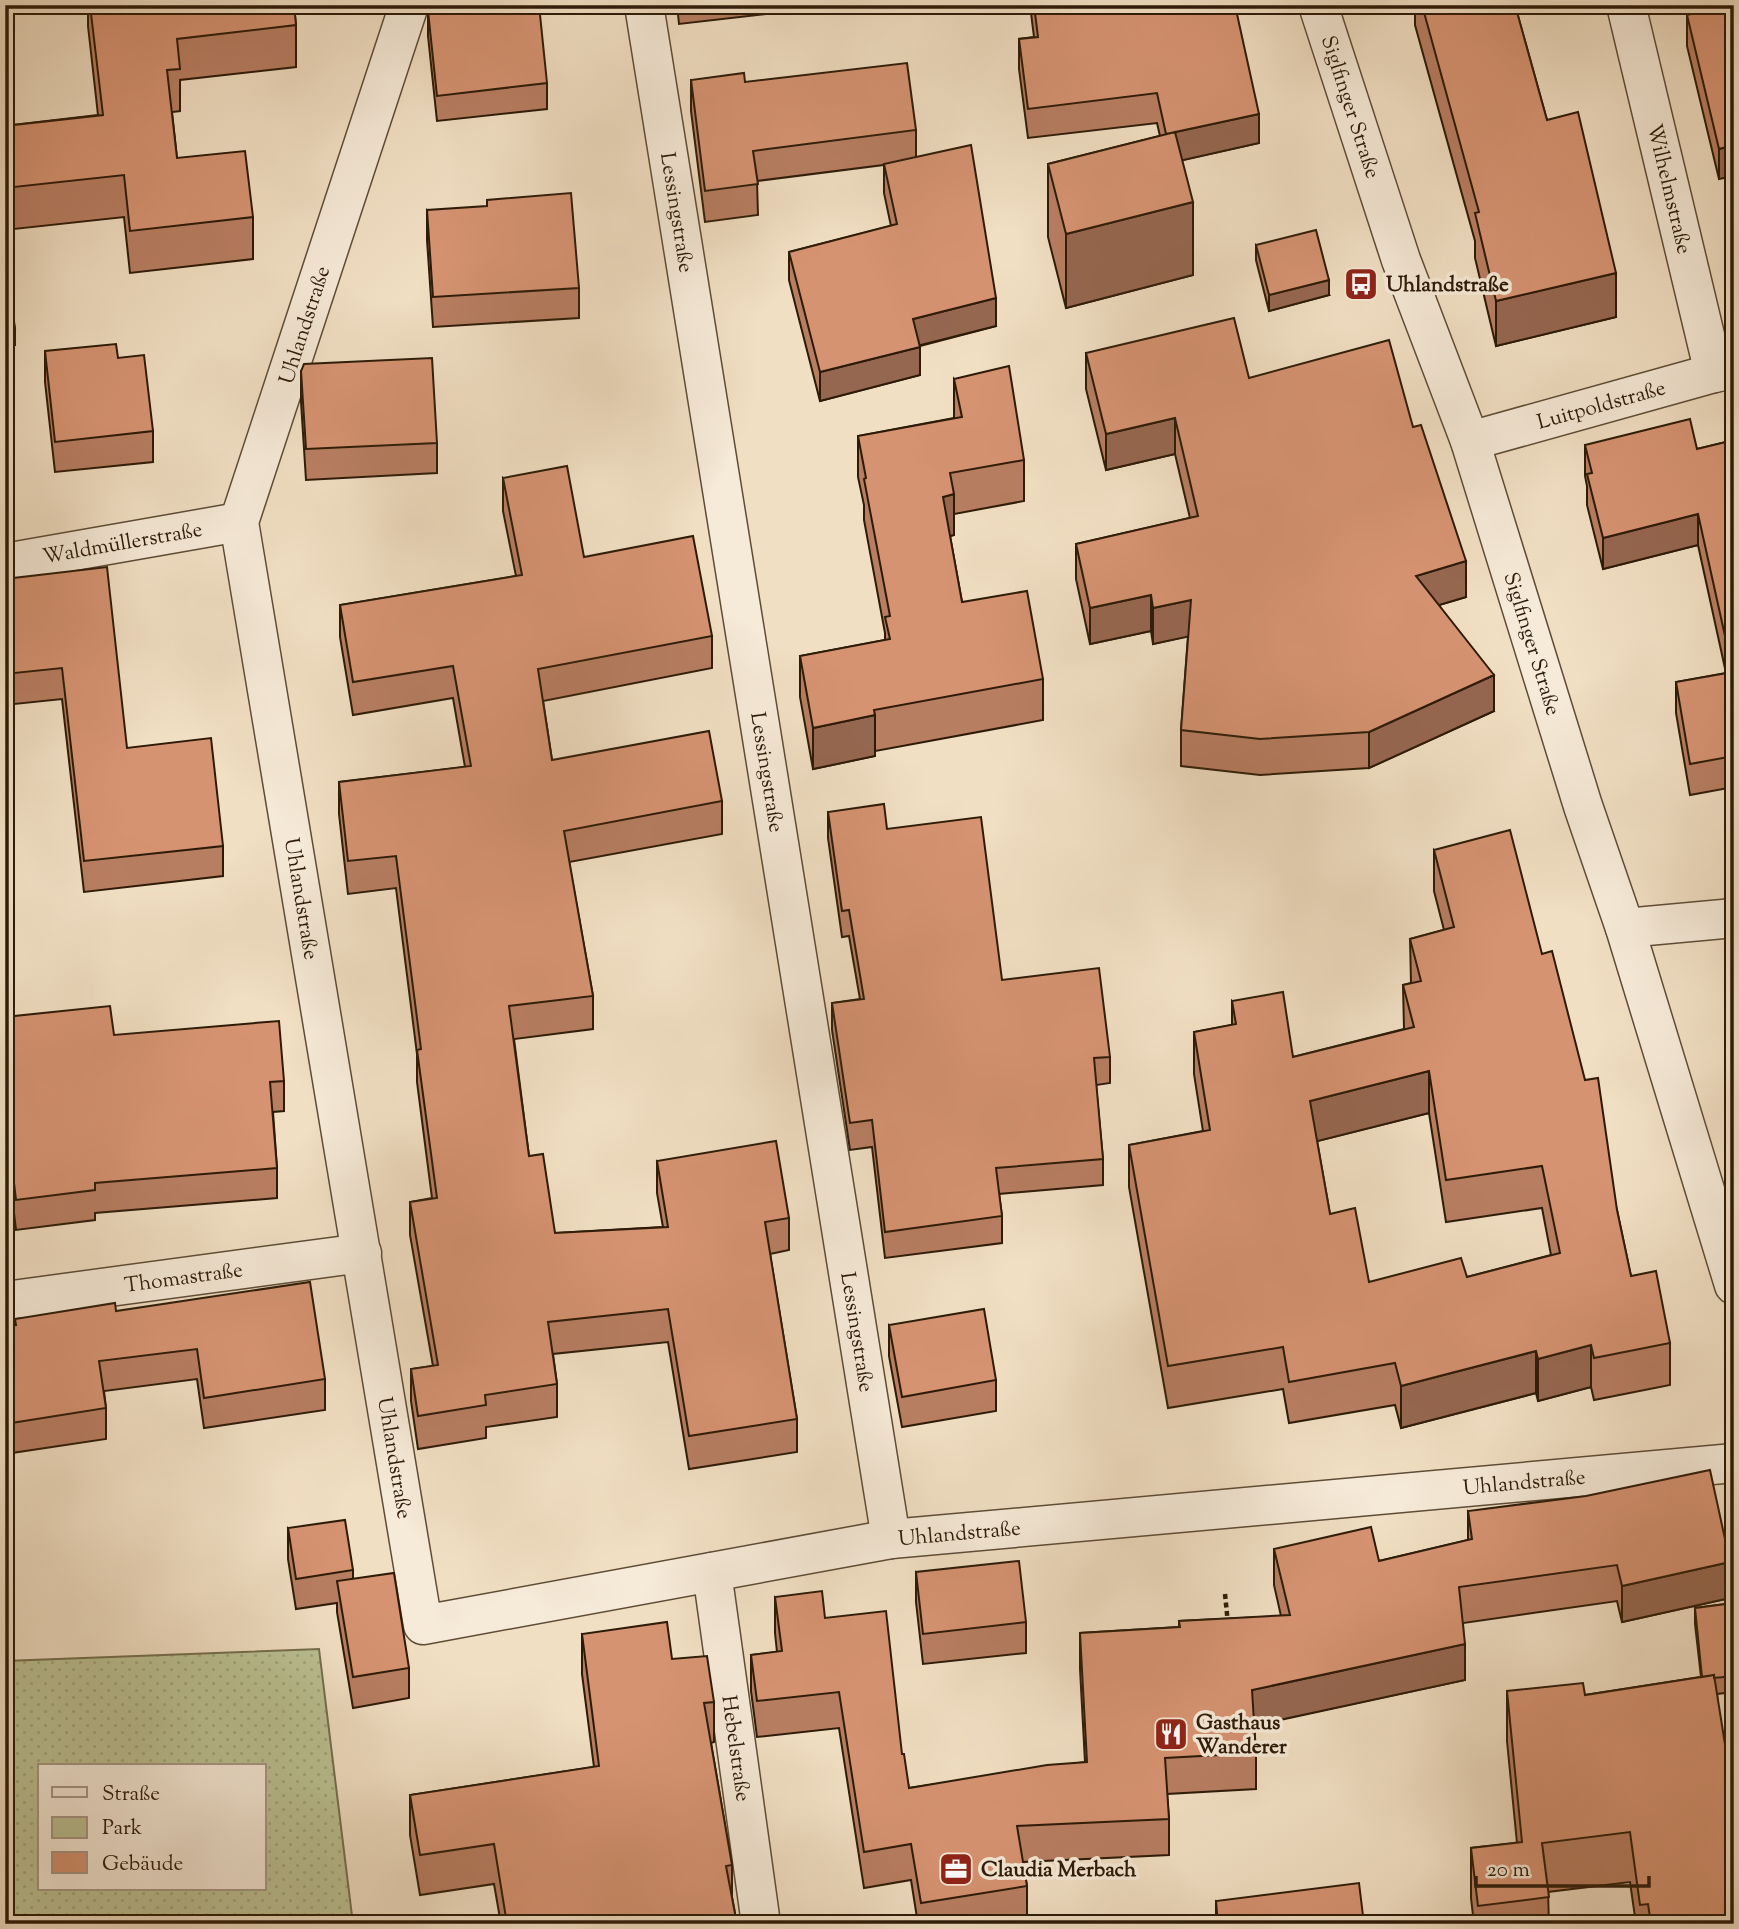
<svg xmlns="http://www.w3.org/2000/svg" width="1739" height="1929" viewBox="0 0 1739 1929" font-family="'Sorts Mill Goudy',serif">
	<defs>
		<pattern id="green-dots" width="8" height="8" patternUnits="userSpaceOnUse" patternTransform="scale(1.75)"><rect width="8" height="8" fill="#bbc193"/><path d="M2 2h.1M6 6h.1" fill="none" stroke="#a1a57d" stroke-width="1.8" stroke-linecap="round"/></pattern>
	</defs>
	<rect width="100%" height="100%" fill="#f1dfc3"/>
	<filter id="stains"><feTurbulence type="fractalNoise" baseFrequency=".00286" numOctaves="4"/><feColorMatrix values="0 0 0 0 .2 0 0 0 0 .09 0 0 0 0 .02 0 0 0 .5 -.17"/></filter>
	<radialGradient id="worn" r=".72"><stop offset=".6" stop-color="#630" stop-opacity="0"/><stop offset="1" stop-color="#630" stop-opacity=".3"/></radialGradient>
	<path fill="url(#green-dots)" stroke="#746e4e" stroke-width="2" fill-rule="evenodd" d="M319,1649L353,1924H5V1661ZM40,1766H264V1889H40Z"/>
	<g fill="none" stroke-linecap="round" stroke-linejoin="round">
		<g stroke="#5e4c37" stroke-width="41">
			<g id="minor">
				<path id="s1" d="M409,5L239,522L423,1625L891,1539L1734,1463"/>
				<path id="s2" d="M644,5L891,1539"/>
				<path id="s3" d="M1318,5L1401,260L1470,441L1583,806L1625,928L1734,1285"/>
				<path id="s4" d="M1626,5L1714,373"/>
				<path id="s5" d="M1470,441L1714,373L1734,369"/>
				<path id="s6" d="M5,563L239,522"/>
				<path d="M1625,928L1734,918"/>
				<path id="s7" d="M5,1301L362,1253"/>
				<path id="s8" d="M712,1572L761,1924"/>
			</g>
		</g>
		<path stroke="#2d1b08" stroke-width="4.5" stroke-dasharray="5 3.5" stroke-linecap="butt" d="M1225,1594L1228,1624"/>
		<use href="#minor" stroke="#f6ead8" stroke-width="38"/>
	</g>
	<path fill="#b87e62" stroke="#2d1b08" stroke-width="2" fill-rule="evenodd" d="M88,5H294L296,25V67L180,80V111L172,112L177,158L253,217V259L130,273L124,217L5,230V126L98,115L88,26Z
		M677,5H829V7L679,24Z
		M1030,5H1235L1259,143L1182,160L1193,275L1066,308L1048,237V164L1160,136L1157,123L1028,138L1019,69V39L1034,37Z
		M1415,5H1515L1547,120L1616,317L1496,346L1475,258V241L1415,25Z
		M1729,5L1719,179L1687,46V15Z
		M428,11L547,83V109L437,121L428,36Z
		M691,80L745,82L916,130V157L996,326L920,346V375L820,401L789,280V252L891,226L884,193V165L757,181L758,215L705,222L691,111Z
		M427,210L579,288V318L433,327L427,240Z
		M1256,245L1329,295L1269,311L1256,260Z
		M5,274L15,329V345L5,346Z
		M45,351L118,358L153,431V462L55,472L45,382Z
		M1086,353L1249,378L1413,427L1466,597L1439,605L1494,711L1369,768L1260,775L1181,766V730L1188,636L1153,644L1151,631L1090,644L1076,579V544L1190,518L1175,454L1106,470L1086,389Z
		M301,371L437,443V473L306,480L301,402Z
		M954,379L1024,460V501L954,514V535L950,536L962,602L1043,679V720L875,751V756L813,769L800,697V656L885,640V633L864,520V505L858,477V436L954,418Z
		M1734,440V787L1690,795L1676,713V682L1726,673L1698,545L1603,569L1587,505V486L1585,476V445L1697,449Z
		M503,478L584,557L712,636V668L543,701L552,760L722,801V834L569,862L593,996V1029L514,1039L529,1156L555,1233L663,1227L657,1193V1161L789,1218V1250L770,1254L797,1419V1452L689,1469L668,1342L553,1354L557,1384V1417L486,1427V1438L418,1449L411,1401V1369L433,1366L410,1235V1202L432,1198L417,1082V1054L396,888L348,894L339,814V782L465,767L453,698L353,715L340,637V605L516,576L503,511Z
		M5,579L127,748L223,846V876L84,892L62,699L5,705Z
		M828,812L887,829L1002,980L1110,1057V1083L1096,1085L1103,1159V1185L999,1194L1002,1216V1243L885,1258L872,1147L850,1150L832,1030V1003L860,999L849,936L842,937L828,838Z
		M1434,850L1542,954L1617,1210L1631,1276L1670,1343V1385L1594,1400L1591,1387L1538,1401L1536,1393L1401,1428L1395,1405L1289,1423L1283,1389L1168,1408L1129,1187V1145L1203,1131L1194,1074V1032L1232,1025V1001L1293,1057L1404,1029L1403,985L1411,983L1410,939L1444,930L1434,891ZM1429,1113L1446,1222L1542,1208L1551,1255L1467,1277L1369,1282L1330,1214L1317,1141Z
		M5,1017L114,1035L284,1081V1111L273,1112L277,1168V1198L95,1213V1220L16,1230L5,1135Z
		M116,1311L325,1379V1410L204,1428L197,1379L104,1391L106,1408V1439L5,1454V1326L15,1325V1319Z
		M889,1325L996,1380V1411L902,1427L889,1356Z
		M1468,1511L1730,1598L1622,1622L1617,1601L1463,1623L1465,1680L1254,1725L1256,1753V1789L1167,1794L1169,1819V1855L1023,1862L1027,1886V1922L1018,1924H918L911,1880L864,1888L839,1728L757,1737L751,1691V1655L777,1652L775,1633V1597L825,1618L902,1754L909,1788L1085,1762L1080,1669V1633L1179,1627V1621L1281,1616L1274,1585V1549L1379,1561L1468,1540Z
		M288,1528L353,1570V1579L409,1668V1698L353,1708L337,1612V1603L296,1609L288,1559Z
		M916,1572L1026,1622V1653L923,1664L916,1602Z
		M1734,1603V1692L1717,1694L1734,1924H1636L1630,1882L1548,1892L1549,1924H1474L1471,1898V1848L1517,1843L1507,1741V1691L1585,1695L1701,1677L1695,1624V1608Z
		M582,1634L672,1659L714,1702V1742L711,1743L732,1865V1897L737,1924H501L494,1884L420,1895L410,1835V1795L594,1767L582,1674Z
		M1216,1901L1364,1924H1216Z"/>
	<path fill="#966750" stroke="#2d1b08" stroke-width="2" d="M1259,114V143L1166,164V134Z
		M1734,145V176L1719,179V149Z
		M1193,202V275L1066,308V234Z
		M1616,273V317L1496,346V301Z
		M1329,280V295L1269,311V295Z
		M996,298V326L913,347V319Z
		M920,347V375L820,401V372Z
		M1175,418V454L1106,470V434Z
		M954,494V535L943,538V497Z
		M1698,514V545L1603,569V538Z
		M1466,561V597L1416,612V576Z
		M1151,595V631L1090,644V608Z
		M1191,600V636L1153,644V608Z
		M1494,675V711L1369,768V732Z
		M875,715V756L813,769V728Z
		M1429,1071V1113L1310,1143V1101Z
		M1591,1345V1387L1538,1401V1359Z
		M1536,1351V1393L1401,1428V1386Z
		M1730,1562V1598L1622,1622V1586Z
		M1465,1644V1680L1252,1726V1690Z"/>
	<path fill="#d69372" stroke="#2d1b08" stroke-width="2" fill-rule="evenodd" d="M90,5H294L296,25L177,39L180,69L167,70L177,158L245,151L253,217L130,231L124,175L5,188V126L103,115Z
		M476,5H539L547,83L437,96L428,11Z
		M1034,5H1235L1259,114L1166,134L1157,93L1028,109L1019,39L1038,37Z
		M1422,5H1515L1547,120L1578,112L1616,273L1496,301L1475,213L1479,212Z
		M1729,5H1734V145L1719,149L1687,15Z
		M907,63L916,130L753,151L758,184L705,191L691,80L744,73L745,82Z
		M1175,132L1193,202L1066,234L1048,164Z
		M971,145L996,298L913,319L920,347L820,372L789,252L897,224L884,164Z
		M571,193L579,288L433,297L427,210L487,206V200Z
		M1316,230L1329,280L1269,295L1256,245Z
		M5,274H8L15,329L5,330Z
		M1234,318L1249,378L1389,340L1413,427L1421,425L1466,561L1416,576L1494,675L1369,732L1260,739L1181,730L1191,600L1153,608L1151,595L1090,608L1076,544L1198,516L1175,418L1106,434L1086,353Z
		M116,344L118,358L144,355L153,431L55,442L45,351Z
		M432,358L437,443L306,449L301,371L304,364Z
		M1009,366L1024,460L950,473L954,494L943,497L962,602L1027,591L1043,679L874,710L875,715L813,728L800,656L890,639L885,617L890,616L864,479L866,478L858,436L962,417L954,379Z
		M1690,419L1697,449L1734,440V756L1690,764L1676,682L1733,672L1698,514L1603,538L1587,474L1592,473L1585,445Z
		M567,466L584,557L693,536L712,636L538,669L552,760L709,731L722,801L564,831L593,996L509,1006L529,1156L543,1154L555,1233L668,1227L657,1161L776,1141L789,1218L765,1222L797,1419L689,1436L668,1309L548,1322L557,1384L485,1395L486,1405L418,1416L411,1369L438,1365L410,1202L437,1198L417,1050L421,1049L396,856L348,861L339,782L471,766L453,666L353,682L340,605L522,575L503,478Z
		M107,567L127,748L211,738L223,846L84,861L62,668L5,674V579Z
		M884,804L887,829L981,817L1002,980L1099,968L1110,1057L1094,1058L1103,1159L996,1168L1002,1216L885,1232L872,1120L850,1123L832,1003L864,999L849,910L842,911L828,812Z
		M1510,830L1542,954L1552,951L1585,1080L1598,1078L1617,1210L1631,1276L1656,1271L1670,1343L1594,1358L1591,1345L1538,1359L1536,1351L1401,1386L1395,1363L1289,1382L1283,1347L1168,1366L1129,1145L1210,1130L1194,1032L1236,1024L1232,1001L1283,992L1293,1057L1414,1027L1403,985L1421,981L1410,939L1454,927L1434,850ZM1429,1071L1446,1180L1542,1166L1560,1253L1467,1277L1461,1258L1369,1282L1355,1208L1330,1214L1310,1101Z
		M110,1006L114,1035L279,1021L284,1081L270,1082L277,1168L95,1183V1190L16,1200L5,1105V1017Z
		M310,1282L325,1379L204,1398L197,1349L99,1361L106,1408L5,1424V1326L16,1325L15,1319L115,1303L116,1311Z
		M984,1309L996,1380L902,1397L889,1325Z
		M1710,1470L1730,1562L1622,1586L1617,1565L1459,1587L1465,1644L1252,1690L1256,1753L1165,1758L1169,1819L1017,1826L1027,1886L921,1903L911,1844L864,1852L839,1692L757,1701L751,1655L782,1651L775,1597L822,1591L825,1618L886,1611L902,1754H904L909,1788L1047,1765L1087,1762L1080,1633L1180,1627L1179,1621L1290,1615L1274,1549L1371,1527L1379,1561L1472,1539L1468,1511L1586,1496Z
		M345,1520L353,1570L296,1579L288,1528Z
		M1019,1561L1026,1622L923,1634L916,1572Z
		M394,1573L409,1668L353,1677L337,1581Z
		M1734,1603V1676L1714,1678V1675L1702,1677L1695,1608Z
		M667,1622L672,1659L707,1656L714,1702L704,1703L732,1865L726,1866L737,1924H507L494,1844L420,1855L410,1795L599,1766L582,1634Z
		M1714,1675L1734,1801V1924H1651L1648,1904L1640,1905L1630,1832L1542,1843L1549,1897L1478,1906L1471,1848L1522,1842L1507,1691L1583,1683L1585,1695Z
		M1359,1883L1364,1924H1218L1216,1901Z"/>
	<defs>
		<g id="bus-square" transform="scale(1.75)"><rect x="-9" y="-9" width="18" height="18" rx="4" fill="#8f2418" stroke="#f6ead8"/><path d="M-5-6H5V4H4V6H2V4H-2V6H-4V4H-5ZM-3.5-4V0h7V-4ZM-3.5 1.2v1.5H-2V1.2ZM2 1.2v1.5H3.5V1.2Z" fill="#fff"/></g>
		<g id="restaurant-square" transform="scale(1.75)"><rect x="-9" y="-9" width="18" height="18" rx="4" fill="#8f2418" stroke="#f6ead8"/><path d="M-5-6h1v4h1v-4h1v4h1v-4h1v5L-1.5 .5V6h-2V.5L-5-1ZM5-6V6H3V1.5H1.5Q1.5-4 5-6Z" fill="#fff"/></g>
		<g id="office-square" transform="scale(1.75)"><rect x="-9" y="-9" width="18" height="18" rx="4" fill="#8f2418" stroke="#f6ead8"/><path d="M-6-3h4V-5.5h4V-3h4V5H-6ZM-1-4.5V-3h2v-1.5ZM-6 0V1H6V0Z" fill="#fff"/></g>
	</defs>
	<g fill-rule="evenodd">
		<use href="#bus-square" x="1361" y="284"/>
		<use href="#restaurant-square" x="1171" y="1734"/>
		<use href="#office-square" x="956" y="1869"/>
	</g>
	<g text-anchor="middle" stroke-width="7" stroke-linejoin="round" paint-order="stroke">
		<g font-size="21" fill="#2d1b08" stroke="#f6ead8">
			<text dy="7" stroke="none"><textPath href="#s3" startOffset="107">Siglfinger Straße</textPath></text>
			<text dy="7" stroke="none"><textPath href="#s4" startOffset="189">Wilhelmstraße</textPath></text>
			<text dy="7" stroke="none"><textPath href="#s2" startOffset="210">Lessingstraße</textPath></text>
			<text transform="translate(304 325) rotate(-72)" y="7">Uhlandstraße</text>
			<text dy="7" stroke="none"><textPath href="#s5" startOffset="136">Luitpoldstraße</textPath></text>
			<text dy="7" stroke="none"><textPath href="#s6" startOffset="119">Waldmüllerstraße</textPath></text>
			<text dy="7" stroke="none"><textPath href="#s3" startOffset="674">Siglfinger Straße</textPath></text>
			<text dy="7" stroke="none"><textPath href="#s2" startOffset="777">Lessingstraße</textPath></text>
			<text dy="7" stroke="none"><textPath href="#s1" startOffset="926">Uhlandstraße</textPath></text>
			<text dy="7" stroke="none"><textPath href="#s7" startOffset="180">Thomastraße</textPath></text>
			<text dy="7" stroke="none"><textPath href="#s2" startOffset="1344">Lessingstraße</textPath></text>
			<text dy="7" stroke="none"><textPath href="#s1" startOffset="1493">Uhlandstraße</textPath></text>
			<text dy="7" stroke="none"><textPath href="#s1" startOffset="2774">Uhlandstraße</textPath></text>
			<text dy="7" stroke="none"><textPath href="#s1" startOffset="2207">Uhlandstraße</textPath></text>
			<text dy="7" stroke="none"><textPath href="#s8" startOffset="178">Hebelstraße</textPath></text>
		</g>
		<g font-size="21" font-weight="bold" fill="#2d1b08" stroke="#f6ead8" text-anchor="start">
			<text x="1386" y="291">Uhlandstraße</text>
			<text x="1196" y="1729">Gasthaus<tspan x="1196" dy="24">Wanderer</tspan></text>
			<text x="981" y="1876">Claudia Merbach</text>
		</g>
	</g>
	<rect width="1739" height="1929" fill="none" stroke="#f1dfc3" stroke-width="28"/>
	<rect x="7" y="7" width="1725" height="1915" fill="none" stroke="#2d1b08" stroke-width="3.5"/>
	<rect x="14" y="14" width="1711" height="1901" fill="none" stroke="#2d1b08" stroke-width="2"/>
	<rect x="38" y="1764" width="228" height="126" fill="#f6ead8" stroke="#a69785" stroke-width="2"/>
	<rect x="52" y="1787" width="35" height="10" fill="#f6ead8" stroke="#a69785" stroke-width="2"/>
	<text x="102" y="1800" font-size="21" fill="#2d1b08">Straße</text>
	<rect x="52" y="1817" width="35" height="21" fill="#bbc193" stroke="#a69785" stroke-width="2"/>
	<text x="102" y="1834" font-size="21" fill="#2d1b08">Park</text>
	<rect x="52" y="1852" width="35" height="21" fill="#d69372" stroke="#a69785" stroke-width="2"/>
	<text x="102" y="1870" font-size="21" fill="#2d1b08">Gebäude</text>
	<path d="M1476 1876v10h173v-10" fill="none" stroke="#2d1b08" stroke-width="3.5"/>
	<text x="1487" y="1876" font-size="21" fill="#2d1b08" stroke="#f6ead8" stroke-width="5" paint-order="stroke">20 m</text>
	<rect width="100%" height="100%" filter="url(#stains)"/>
	<rect width="100%" height="100%" fill="url(#worn)"/>
</svg>
